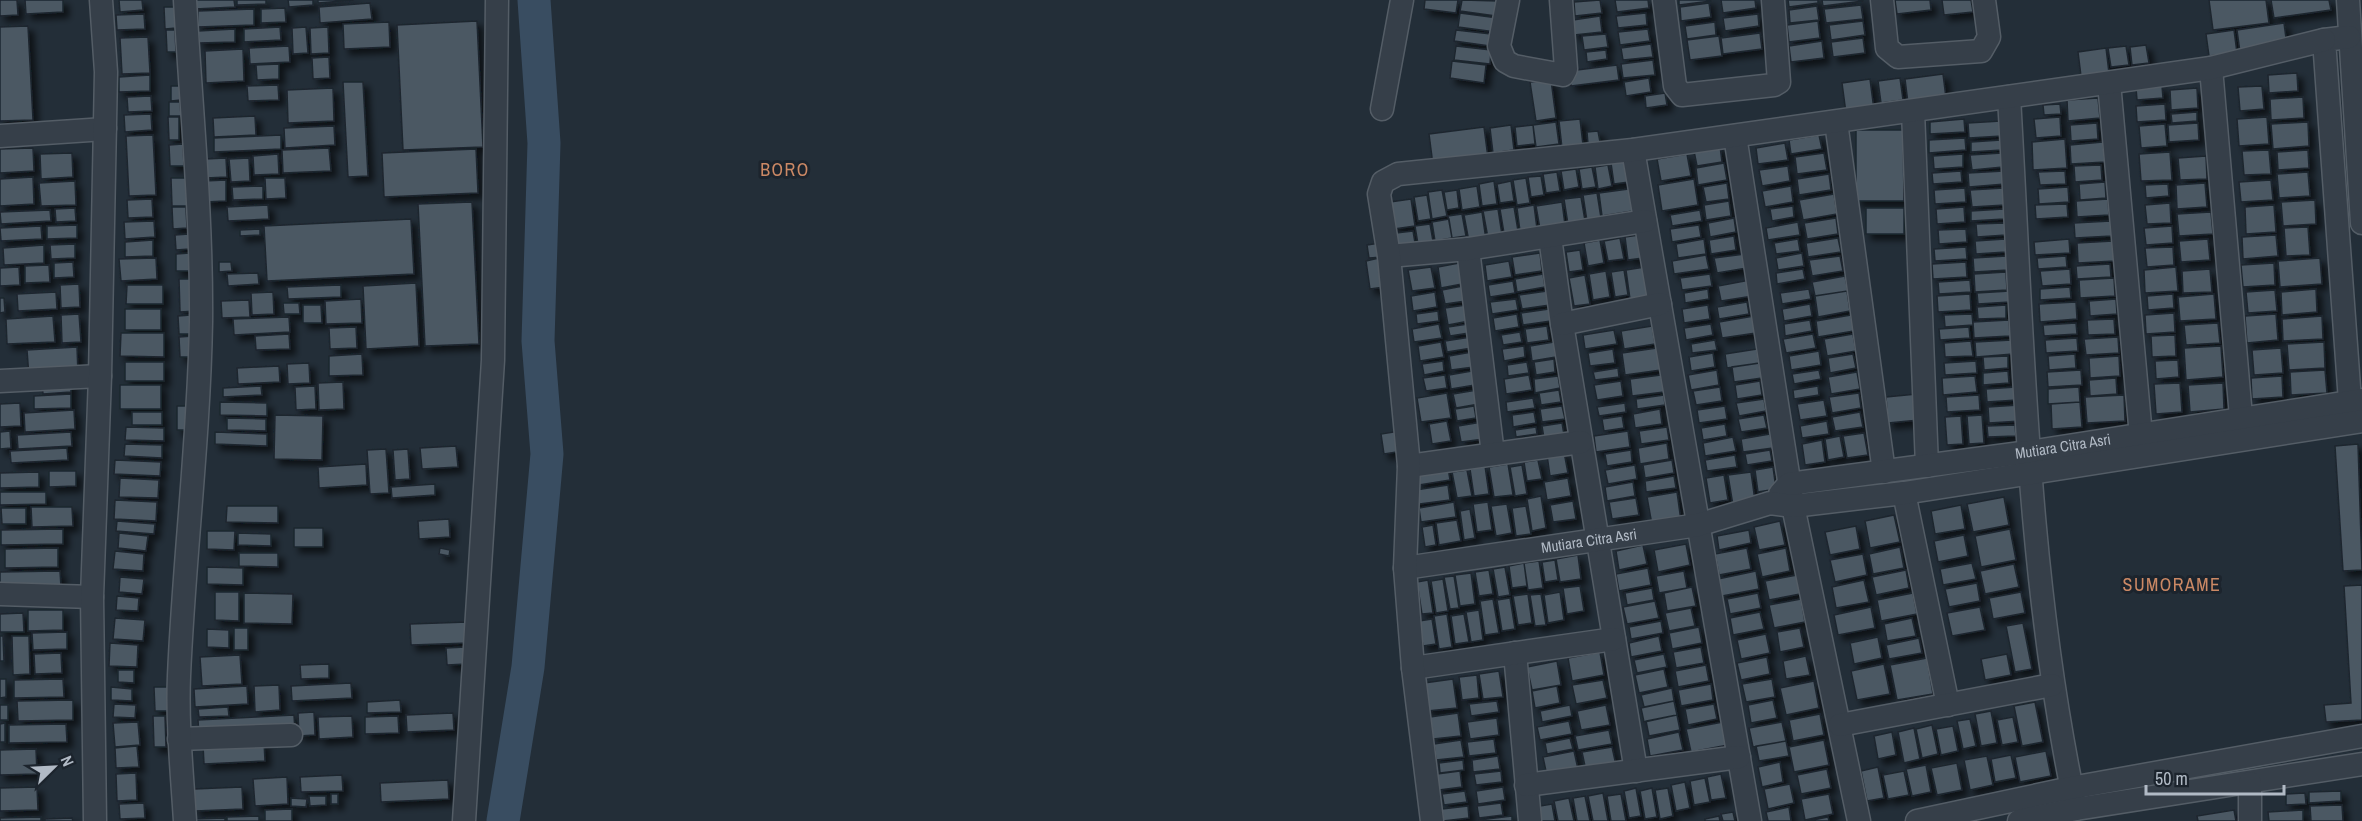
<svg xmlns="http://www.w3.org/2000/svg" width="2362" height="821" viewBox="0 0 2362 821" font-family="'Archivo Narrow',sans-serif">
	<defs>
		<filter id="shadow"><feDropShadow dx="5.5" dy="5.5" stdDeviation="3" flood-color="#0009"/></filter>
	</defs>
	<rect width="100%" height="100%" fill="#232e38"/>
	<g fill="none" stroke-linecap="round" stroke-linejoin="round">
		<path stroke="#394d61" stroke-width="33" d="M503,821L528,667L547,454L538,341L544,143L534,0"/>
	</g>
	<path fill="#4b5864" stroke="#1e262f" stroke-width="1.5" filter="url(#shadow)" d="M0,0H17L18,15L0,16Z
		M25,0H63V12L26,14Z
		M119,0H142L143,10L120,12Z
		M194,0H234L235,7L195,9Z
		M237,0H266V4L237,5Z
		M288,0H313V5L289,7Z
		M318,0H354L318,3Z
		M1425,0H1458L1456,13L1424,9Z
		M1462,0L1498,1L1496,16L1460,11Z
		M1600,0L1602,13L1575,16L1574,2Z
		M1615,0H1648L1649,8L1617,12Z
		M1679,0H1710L1711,1L1679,5Z
		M1721,0H1755L1756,8L1723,13Z
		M1788,0H1818V3L1789,7Z
		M1822,0H1863V1L1823,6Z
		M1895,0H1930L1931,10L1897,14Z
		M1942,0H1971L1973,12L1944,15Z
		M2209,0H2266L2269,23L2213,30Z
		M2271,0H2329L2331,10L2274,18Z
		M370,3L372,19L320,23L319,7Z
		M1709,3L1711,17L1681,21L1680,7Z
		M1861,5L1863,19L1826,23L1824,9Z
		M1817,6L1819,20L1790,23L1789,10Z
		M164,7H175L176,28L165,29Z
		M285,8L286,22L261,23V9Z
		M254,9V25L198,27V11Z
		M1460,13L1498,18L1496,32L1458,27Z
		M1646,13L1647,25L1618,28L1616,16Z
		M144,14L145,29L117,30L116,15Z
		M1758,14L1759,26L1725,31L1723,18Z
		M1600,16L1602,32L1574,35L1573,20Z
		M477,21L483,147L403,150L397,25Z
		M1818,21L1820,38L1789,42L1787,25Z
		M1863,21L1865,35L1831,40L1829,25Z
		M389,22L390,47L344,49L343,24Z
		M1715,22L1716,35L1687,39L1685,26Z
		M2284,23L2287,46L2240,52L2237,30Z
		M28,26L33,120L0,121V27Z
		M280,27L281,40L244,42V29Z
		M306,27L308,53L293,54L292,28Z
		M328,27L329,53L311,54L310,28Z
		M235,29V42L199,43L198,31Z
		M1648,29L1650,41L1620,45L1618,32Z
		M166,30H175L176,52H167Z
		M1456,30L1491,34L1490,46L1454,41Z
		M2234,30L2237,53L2209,56L2206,34Z
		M1760,33L1762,49L1723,54L1721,38Z
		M1606,34L1608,47L1584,50L1582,36Z
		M1719,36L1722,56L1690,60L1687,40Z
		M148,37L150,73L122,74L120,38Z
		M1863,38L1865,53L1833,57L1831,42Z
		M1822,41L1824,58L1791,62L1789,46Z
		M1651,44L1653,57L1623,60L1621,48Z
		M2146,45L2149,63L2132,65L2130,47Z
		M289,46L290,62L250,64L249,48Z
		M1456,46L1491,50L1490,64L1454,60Z
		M2126,46L2129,65L2111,67L2108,48Z
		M2106,48L2109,73L2081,76L2078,52Z
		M243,49L244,81L206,83L205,51Z
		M1606,50L1607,59L1587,62L1586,52Z
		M329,57L330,78L313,79L312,58Z
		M1653,60L1655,75L1623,78L1621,64Z
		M1452,61L1486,65L1484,83L1450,78Z
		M279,64V79L257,80L256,65Z
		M1617,65L1619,80L1571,86L1569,71Z
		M2297,73L2298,91L2269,93L2268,75Z
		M1943,74L1946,98L1908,103L1905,79Z
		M150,75V91L119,92V77Z
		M1649,78L1651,92L1626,96L1624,82Z
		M1900,78L1903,100L1881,103L1878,81Z
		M1870,79L1874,110L1846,113L1842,83Z
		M1551,80L1556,118L1536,121L1530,82Z
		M343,82H363L368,176L348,177Z
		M278,85L279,100L248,101L247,86Z
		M171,86H181V100L171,101Z
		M2162,86L2163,98L2137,100L2136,88Z
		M2262,86L2264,109L2240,111L2238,87Z
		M333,88L334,121L288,123L287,90Z
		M2197,88L2198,108L2171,110L2170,90Z
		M1665,93L1667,105L1646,108L1645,96Z
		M151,96L152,111L128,112L127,97Z
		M2303,97L2304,118L2271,120L2270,99Z
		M2098,98L2100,118L2068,121L2067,100Z
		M169,102H180L181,116H169Z
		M2060,104L2061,114L2044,115L2043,105Z
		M2165,104L2166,120L2137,122L2136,106Z
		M2197,112V121L2172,123L2171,114Z
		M151,114L152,130L125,132L124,115Z
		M255,116L256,135L214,137L213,118Z
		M168,117H179V140H169Z
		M2060,117L2061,136L2036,138L2034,119Z
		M2267,117L2269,144L2239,146L2237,119Z
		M1580,119L1583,145L1562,148L1559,121Z
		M1964,119L1965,132L1930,134V122Z
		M2001,121L2002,136L1969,138L1968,123Z
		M1556,122L1559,144L1536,147L1533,125Z
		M2308,122L2309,146L2273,149L2271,124Z
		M2097,123L2098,139L2071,141L2070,125Z
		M2198,123L2199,140L2169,142L2168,125Z
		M2165,124L2167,146L2141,148L2139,126Z
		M1511,125L1514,150L1493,153L1490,128Z
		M1533,125L1535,144L1517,146L1515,127Z
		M334,126L335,145L285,148L284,128Z
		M1484,127L1488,158L1433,165L1429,134Z
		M1856,130H1903L1904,201H1856Z
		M1598,131L1600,142L1588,144L1587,132Z
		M153,135L156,195L129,196L126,136Z
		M281,135V149L214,152V138Z
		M1819,135L1822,149L1791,154L1789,140Z
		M1965,138L1966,150L1929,153V140Z
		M2065,139L2067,168L2033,170L2032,142Z
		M2001,140L2002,150L1971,152V142Z
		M2103,142L2105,162L2071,164L2070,145Z
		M1785,143L1788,160L1758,164L1756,148Z
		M183,144L184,166H170L169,145Z
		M1720,146L1722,162L1697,166L1694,151Z
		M33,148L34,171L0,173V149Z
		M329,148L331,171L283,173L282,150Z
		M476,149L478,193L384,197L382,153Z
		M2269,150L2271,174L2244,175L2242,151Z
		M2308,150L2309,168L2278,170L2277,152Z
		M2170,152L2172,180L2141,181L2139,154Z
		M72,153L73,177L41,179L40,154Z
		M1824,153L1827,170L1797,174L1795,157Z
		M2002,153L2003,167L1972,170L1970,155Z
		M278,154L279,174L254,175L253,156Z
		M1687,154L1691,176L1661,181L1657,159Z
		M1963,154V167L1934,169L1933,156Z
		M2206,156L2207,179L2180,180L2178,158Z
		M226,158L227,177L206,178L205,159Z
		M249,158L250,181L231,182L229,159Z
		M1626,161L1629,182L1614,184L1611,163Z
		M1724,163L1727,180L1698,185L1696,168Z
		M1608,165L1612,186L1598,189L1595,167Z
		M2101,165L2102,180L2075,182L2074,166Z
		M1788,166L1790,181L1762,186L1759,170Z
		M1592,167L1596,187L1582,189L1579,169Z
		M1576,169L1579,187L1564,190L1561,171Z
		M1961,171L1962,182L1933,184L1932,173Z
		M2004,171L2005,184L1969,187L1968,173Z
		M2065,171L2066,184L2040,185L2038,172Z
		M1557,172L1560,191L1546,193L1543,174Z
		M2308,172L2310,196L2279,198L2277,174Z
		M1829,174L1831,190L1799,195L1797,179Z
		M1541,176L1544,195L1531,197L1528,177Z
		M33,177L34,204L0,206V179Z
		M171,178H186L187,206H172Z
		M265,178H285L286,198L266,199Z
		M1526,178L1530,203L1517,205L1513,180Z
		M1694,179L1698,205L1662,211L1658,185Z
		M226,180V201L205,202L204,181Z
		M2271,180L2273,200L2241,202L2239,182Z
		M75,181L76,205L41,206L39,183Z
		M1494,181L1497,204L1482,206L1479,184Z
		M1511,181L1514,201L1500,203L1497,184Z
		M2105,182L2106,198L2080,200L2079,184Z
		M1727,183L1729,199L1706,202L1703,187Z
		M2205,183L2207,207L2177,209L2176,185Z
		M2168,184L2169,196L2146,198L2145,185Z
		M263,186V199L233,200L232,187Z
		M1477,186L1480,207L1462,210L1459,189Z
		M1791,186L1793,202L1765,207L1762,191Z
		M2068,187L2069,202L2039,204L2038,189Z
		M1636,188L1639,210L1602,216L1599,193Z
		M1965,188L1966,202L1935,204L1934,190Z
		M2004,188L2005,205L1972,207L1970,190Z
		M1442,190L1447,216L1432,219L1428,192Z
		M1457,190L1459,208L1447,210L1444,192Z
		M1597,193L1601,218L1587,221L1583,195Z
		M1834,194L1837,214L1803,220L1799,200Z
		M1427,195L1431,219L1418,221L1414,197Z
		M1581,197L1585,221L1568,224L1564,199Z
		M152,199L153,217L128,218L127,200Z
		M1411,199L1415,226L1394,229L1390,202Z
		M2108,199L2109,215L2077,217L2076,201Z
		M2315,200L2316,224L2283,226L2281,202Z
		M1729,201L1731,216L1706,220L1704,205Z
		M472,202L479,344L425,346L418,204Z
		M1562,202L1565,225L1540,229L1536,206Z
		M2170,203L2171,223L2147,224L2145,205Z
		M2067,204L2068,217L2036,219L2035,205Z
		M268,205L269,219L228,221L227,207Z
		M1534,205L1537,229L1520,231L1517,208Z
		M2274,205L2276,232L2246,234L2245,207Z
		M1793,206L1794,217L1772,221L1770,209Z
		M172,207H186L187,228L173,229Z
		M1514,207L1518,231L1504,233L1500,209Z
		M1964,207L1965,222L1937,224L1936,209Z
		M75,208L76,221L56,222L55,209Z
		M1866,208H1904V234H1866Z
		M1498,209L1502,235L1488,238L1483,211Z
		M2004,209V219L1971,221V211Z
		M50,210L51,221L1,224L0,212Z
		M1700,210L1702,221L1672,226L1670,215Z
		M1482,212L1486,240L1469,242L1464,215Z
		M2211,212L2213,234L2179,236L2177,214Z
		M1462,214L1466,236L1452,238L1448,216Z
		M1734,218L1736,232L1710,237L1708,223Z
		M1836,218L1838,234L1807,239L1804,223Z
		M411,219L414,274L267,281L264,226Z
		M1449,219L1452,238L1435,241L1432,222Z
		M154,221L155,237L125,239L124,222Z
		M2111,221L2112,236L2075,238L2074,223Z
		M1798,222L1800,235L1768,240L1766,228Z
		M2005,223L2006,235L1977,237L1976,224Z
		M1430,224L1433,241L1418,244L1415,226Z
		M77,225V238L47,239V226Z
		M1699,225L1701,237L1672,242L1670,229Z
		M41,226L42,239L1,241L0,228Z
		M2172,226L2173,243L2146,245L2144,228Z
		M2308,227L2310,255L2286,256L2284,228Z
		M260,229V235L240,236V230Z
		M1966,229L1967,242L1939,244L1938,230Z
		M1413,231L1416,249L1399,251L1396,233Z
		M189,234L190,249L176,250L175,235Z
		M1639,235L1643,258L1628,260L1625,237Z
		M2276,235L2278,256L2243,259L2242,237Z
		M1734,236L1736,250L1711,254L1709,240Z
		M1620,238L1624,259L1608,261L1604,241Z
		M1838,238L1841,252L1808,257L1806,243Z
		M1704,239L1706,254L1678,258L1676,244Z
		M1798,239L1800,251L1776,254L1774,243Z
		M2005,239L2006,252L1976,254L1975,241Z
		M2069,239L2070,253L2035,255L2034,242Z
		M2208,239L2210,260L2181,262L2179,241Z
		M153,240V256L125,257V242Z
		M1600,240L1604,263L1588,266L1584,243Z
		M2113,241L2115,261L2078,263L2077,243Z
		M1380,243L1383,257L1369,258L1367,245Z
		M75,244V258L51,259L50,245Z
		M44,245V263L4,265L3,248Z
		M1966,247L1967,259L1935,261L1934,249Z
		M2173,247L2174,265L2147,267L2145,248Z
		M1580,250L1583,270L1569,272L1566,252Z
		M190,253L191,271H176V254Z
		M1540,253L1542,271L1515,275L1512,257Z
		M1802,253L1804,266L1778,270L1776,258Z
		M1745,254L1747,268L1717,273L1714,258Z
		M1706,255L1709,269L1674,274L1672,261Z
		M1840,256L1843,271L1812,276L1809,260Z
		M2007,256L2008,270L1974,272L1973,258Z
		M2066,256L2067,267L2038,269L2037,258Z
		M156,258L157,279L121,281L119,259Z
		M1379,258L1384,287L1370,289L1366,261Z
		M2320,258L2322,284L2280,287L2278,261Z
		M1509,261L1512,277L1487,281L1485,265Z
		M73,262L74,277L54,278V263Z
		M219,262H231L232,271L219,272Z
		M1966,262L1967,277L1933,279L1932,264Z
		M1459,263L1462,284L1441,288L1438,267Z
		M2274,263L2275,285L2243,287L2241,265Z
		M2110,264L2111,277L2077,279L2076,266Z
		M49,265L50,282L25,283V266Z
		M19,267L20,285L0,286V268Z
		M1431,267L1435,288L1412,291L1408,270Z
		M1645,267L1650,296L1630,299L1626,270Z
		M2176,267L2178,291L2145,293L2144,270Z
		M1803,269L1805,279L1777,284L1776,273Z
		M2070,269L2071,284L2042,286L2040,271Z
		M2210,269L2212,292L2183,293L2182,271Z
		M1624,270L1628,295L1615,297L1611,272Z
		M1606,271L1610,297L1593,300L1589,274Z
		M2006,272L2007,290L1975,292L1974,274Z
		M258,273L259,284L228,286L227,274Z
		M1543,274L1545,287L1517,292L1515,279Z
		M1710,274L1712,286L1682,290L1680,278Z
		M1585,275L1590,304L1574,306L1569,278Z
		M1845,276L1848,291L1815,296L1812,282Z
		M2114,278L2115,296L2080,298L2079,280Z
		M179,279H194L196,311L180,312Z
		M1750,280L1753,296L1721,301L1718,286Z
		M1970,280L1971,292L1939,294L1938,282Z
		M1513,281L1515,293L1490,297L1488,285Z
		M416,283L419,346L366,349L363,286Z
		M79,284L80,307L61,308L60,285Z
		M127,285H163V304H126Z
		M341,285V297L288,299L287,287Z
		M1463,286L1466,301L1445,304L1442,290Z
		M2070,287L2071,298L2040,300V289Z
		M1708,289L1709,299L1685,303L1684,293Z
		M1809,289L1811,299L1782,304L1780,293Z
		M2316,289L2317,312L2282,315L2281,292Z
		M2275,290L2277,311L2248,313L2246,292Z
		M1547,291L1550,305L1522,309L1519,295Z
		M1847,291L1850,311L1818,317L1815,296Z
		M2010,291V302L1978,304L1977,293Z
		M56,292L57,309L18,311L17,294Z
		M273,292L274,314L252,315L251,293Z
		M1435,292L1437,307L1413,311L1411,296Z
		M1970,294L1971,310L1938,312L1937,296Z
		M2173,294L2174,308L2148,310L2147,296Z
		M2214,294L2216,319L2180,321L2178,297Z
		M0,298H4L5,312L0,313Z
		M361,299L362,323L326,324L325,301Z
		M1516,299L1518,310L1492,314L1490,302Z
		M2116,299L2117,314L2090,316L2089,301Z
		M249,300L250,317L222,318L221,301Z
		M1747,302L1749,314L1719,319L1717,307Z
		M2076,302L2077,319L2040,322L2039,304Z
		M283,303H299L300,314H284Z
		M1810,304L1812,316L1784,321L1782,309Z
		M303,305H321L322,323H303Z
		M1466,305L1469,321L1448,325L1445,308Z
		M1708,305L1710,319L1684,323L1682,309Z
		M2006,305V318L1978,319L1977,307Z
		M125,309H161V330H125Z
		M1549,309L1551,321L1523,325L1521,313Z
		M1438,311L1439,321L1417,324L1416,314Z
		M2174,313L2175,332L2146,334L2145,315Z
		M79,314L81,342L62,343L61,315Z
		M1517,314L1519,327L1495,331L1493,318Z
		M1972,314L1973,325L1945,327L1944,315Z
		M2276,314L2278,340L2247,343L2245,316Z
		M191,315L192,334H179L178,316Z
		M1851,315L1854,331L1818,337L1816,321Z
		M53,316L55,342L7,344L6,319Z
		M1754,316L1756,333L1722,338L1719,322Z
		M2322,316L2323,339L2283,341L2282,319Z
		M289,317L290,332L234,335L233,319Z
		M2114,319L2115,334L2088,335L2087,320Z
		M1810,320L1812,331L1785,336L1784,324Z
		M2009,320L2010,336L1974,338L1973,322Z
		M2076,323L2077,334L2044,336L2043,325Z
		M2218,323L2220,343L2186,345L2184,325Z
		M1439,324L1442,338L1414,342L1412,329Z
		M1468,324L1469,333L1450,336L1448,327Z
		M1711,324L1713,335L1686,340L1684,328Z
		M1547,326L1549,340L1527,343L1525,329Z
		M1652,326L1655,344L1624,349L1621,331Z
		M356,327L357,348L330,349L329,328Z
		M1969,327L1970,338L1940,340L1939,329Z
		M1614,330L1617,344L1585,349L1583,335Z
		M1520,332L1522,342L1503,345L1501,335Z
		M121,333H164V357L120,356Z
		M289,334L290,349L256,350L255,336Z
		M1813,334L1816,348L1786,353L1783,339Z
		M1853,334L1856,351L1827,356L1824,339Z
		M2175,335L2176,356L2152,357L2151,336Z
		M193,336V357H180L179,337Z
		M1471,337L1472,348L1447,352L1445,341Z
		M2118,337L2119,353L2086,355L2084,339Z
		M2077,338L2078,351L2046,353L2045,340Z
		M1715,340L1717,350L1692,353L1691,344Z
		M2012,340L2013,354L1976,357L1975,342Z
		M1971,341L1973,356L1945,357L1944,343Z
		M1441,342L1444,357L1420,361L1418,346Z
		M1554,342L1556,357L1532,361L1530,346Z
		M2324,342L2325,368L2289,370L2287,344Z
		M1524,346L1525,357L1504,361L1502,349Z
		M2221,346L2223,377L2186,380L2184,348Z
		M77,347L78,374L29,377L27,350Z
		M1657,348L1661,370L1625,375L1622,353Z
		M2281,348L2283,373L2254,375L2252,350Z
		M1613,349L1615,363L1590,366L1588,353Z
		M1757,349L1759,363L1727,368L1725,354Z
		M1819,351L1821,365L1791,370L1789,356Z
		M1472,352L1474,367L1451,370L1449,356Z
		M1713,353L1715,367L1691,371L1689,357Z
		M362,354L363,375L329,376V356Z
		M1853,354L1856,368L1830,373L1828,358Z
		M2075,354L2076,368L2049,370L2048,356Z
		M2008,356V368L1984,370L1983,357Z
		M2119,356L2120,376L2090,378L2089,358Z
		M1554,359L1555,372L1536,375L1534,362Z
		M2178,360L2179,377L2156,379L2155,361Z
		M1443,361L1444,371L1424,375L1422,364Z
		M1976,361L1977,373L1945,375L1944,363Z
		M125,362H164V381H125Z
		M1527,362L1529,373L1508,376L1507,365Z
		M309,363L310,383L288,384L287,364Z
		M1759,363L1762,378L1734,382L1732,367Z
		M279,366L280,382L238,384L237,368Z
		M1618,368L1619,377L1595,380L1593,372Z
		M1717,370L1719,385L1691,390L1688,375Z
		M1819,370L1821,379L1794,384L1792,374Z
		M2081,370L2082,385L2048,387L2047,372Z
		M2325,370L2327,393L2291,395L2290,372Z
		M1472,371L1475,385L1451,389L1449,375Z
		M2008,371L2009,383L1983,385V373Z
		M1857,372L1860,389L1831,394L1828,377Z
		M1445,375L1447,388L1426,391L1423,378Z
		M1529,375L1532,390L1506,394L1504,379Z
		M1661,375L1664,392L1632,396L1630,379Z
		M1558,376L1560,388L1535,393L1534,379Z
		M1975,376L1977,392L1943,395L1942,378Z
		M2282,376L2283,397L2252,399L2251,378Z
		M2116,378L2117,394L2090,396L2089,380Z
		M71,380V392L43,394L42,381Z
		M1621,381L1623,396L1597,400L1594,385Z
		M1760,381L1762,395L1737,399L1735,385Z
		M343,382L344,409L319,410L318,383Z
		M2180,383L2182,412L2156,414L2154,384Z
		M2223,383L2224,409L2190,412L2188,385Z
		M120,385H161V409H120Z
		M261,386L262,395L223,397V388Z
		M315,386L316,409L296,410L295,387Z
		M1818,386L1819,395L1794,399L1793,390Z
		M1720,387L1722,401L1696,405L1693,391Z
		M2016,387L2017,400L1987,402L1986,389Z
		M2079,387L2080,402L2048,404V389Z
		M1477,390L1479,404L1456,408L1453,394Z
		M1559,390L1561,402L1541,405L1539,393Z
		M1447,393L1451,418L1421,422L1417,398Z
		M1859,393L1861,408L1832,413L1829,397Z
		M71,394V408L34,409V396Z
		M1917,394L1919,420L1888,423L1886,397Z
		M1664,395L1665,405L1637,409L1636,399Z
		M1979,395L1980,410L1947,412L1946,397Z
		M2124,395L2125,421L2087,423L2085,397Z
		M1533,398L1535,408L1507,412L1506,402Z
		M1764,399L1766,411L1739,416L1736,403Z
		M1824,400L1827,416L1800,420L1797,404Z
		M220,402L267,403V416L220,415Z
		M2080,402L2082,427L2052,429L2051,404Z
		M20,403L21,426L0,427V404Z
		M1625,403L1626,412L1599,416L1597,407Z
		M2019,405L2021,421L1989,423L1988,407Z
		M177,406H190V430H177Z
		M1474,406L1476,418L1457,421L1455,409Z
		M1562,406L1565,419L1542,422L1540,409Z
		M1725,406L1727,419L1699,423L1697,410Z
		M1660,409L1662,424L1635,428L1633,414Z
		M74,410L75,429L25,432L24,413Z
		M132,412H162V425H132Z
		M1534,412L1536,423L1513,427L1512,415Z
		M1860,412L1863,427L1835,431L1832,417Z
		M275,415L323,416L322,460L274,459Z
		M1764,415L1767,428L1741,432L1738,419Z
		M1982,415L1984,443L1969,444L1967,416Z
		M1622,416L1624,428L1604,431L1602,419Z
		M1961,416L1963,444L1947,445L1945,417Z
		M227,418L266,419V431L227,430Z
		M1447,421L1451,441L1432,444L1429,424Z
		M1827,421L1829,434L1802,438L1800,426Z
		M1482,422L1484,439L1461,442L1458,426Z
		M1562,423L1564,435L1544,438L1542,426Z
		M1725,424L1727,436L1703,440L1701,428Z
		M2015,425L2016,436L1988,437L1987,426Z
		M126,427L164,428V441L125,440Z
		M1536,427L1537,434L1516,437L1515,430Z
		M1667,427L1669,440L1641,444L1639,431Z
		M10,431L11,448L0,449V432Z
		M1400,431L1403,451L1384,454L1381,434Z
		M1628,431L1630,447L1596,452L1594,436Z
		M71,432L72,446L18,449L17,435Z
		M215,432L267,434V446L215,444Z
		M1864,433L1868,455L1847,458L1843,436Z
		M1770,434L1773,448L1743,452L1741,439Z
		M1840,436L1844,457L1828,460L1825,439Z
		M1733,437L1736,451L1705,456L1703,443Z
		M1822,440L1825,462L1805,465L1802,444Z
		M1667,443L1669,459L1640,464L1638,448Z
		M125,444L162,445V458L124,456Z
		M2358,444L2362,570L2343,571L2335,446Z
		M456,446L458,467L422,469L420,448Z
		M67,448L68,460L11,463L10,451Z
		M386,449L389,493L370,494L367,450Z
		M408,449L410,479L395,480L393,450Z
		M1631,450L1632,462L1607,466L1605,454Z
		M1770,450L1772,461L1747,465L1745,454Z
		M1564,452L1568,473L1550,476L1547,455Z
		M1735,455L1737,467L1707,471L1705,460Z
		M115,460L161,462L160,476L114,474Z
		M1538,460L1542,479L1527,481L1524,462Z
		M1672,460L1674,473L1645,478L1643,465Z
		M366,464L367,485L319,488L318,467Z
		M1508,464L1513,495L1494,497L1489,467Z
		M1522,465L1527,494L1515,496L1510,467Z
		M1635,465L1637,479L1608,484L1605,470Z
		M1485,466L1489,494L1474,496L1470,469Z
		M1773,467L1776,489L1758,492L1755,470Z
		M1448,468L1450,480L1419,485L1417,473Z
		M1467,470L1472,496L1457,498L1452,472Z
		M49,471H76V486L49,487Z
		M39,472V487L0,488V473Z
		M1751,472L1755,501L1733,505L1728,475Z
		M1724,475L1728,500L1710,503L1706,478Z
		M1674,476L1676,488L1646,492L1645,481Z
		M120,478L159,480L158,498L119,497Z
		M1568,478L1571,496L1547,500L1544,482Z
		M1633,482L1635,496L1607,501L1605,487Z
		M435,484V495L392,498L391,487Z
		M1448,485L1450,500L1412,505L1409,491Z
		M0,492H46V504L0,505Z
		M1677,492L1681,521L1652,525L1647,497Z
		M1541,496L1546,528L1532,531L1527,499Z
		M2004,497L2009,525L1973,532L1967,504Z
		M1636,498L1639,515L1612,519L1609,502Z
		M115,500L157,502L156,521L114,519Z
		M1573,501L1576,519L1553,522L1550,505Z
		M1454,502L1456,517L1421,522L1419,508Z
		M1488,502L1492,530L1477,532L1473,504Z
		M1507,504L1512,533L1496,536L1491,506Z
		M1961,505L1965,529L1935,534L1931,511Z
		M227,506H278V523L226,522Z
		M1526,506L1531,534L1516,536L1512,508Z
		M31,507H72L73,526L32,527Z
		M1,508H26V524H2Z
		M1470,509L1475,538L1464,540L1460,511Z
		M1894,515L1900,542L1870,548L1865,521Z
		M449,519L450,537L419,539L418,521Z
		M1457,520L1461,541L1439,545L1436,523Z
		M117,521L155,524L154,534L116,531Z
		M1780,521L1785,545L1759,550L1754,527Z
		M1433,525L1436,545L1425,547L1422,527Z
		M1856,526L1860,549L1830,555L1825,532Z
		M294,528H323V547H294Z
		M63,529V544L1,545V530Z
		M2010,529L2016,560L1981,567L1975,536Z
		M1749,530L1751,543L1719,550L1717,536Z
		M207,531H235L234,550L207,549Z
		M119,533L148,536L146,551L118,548Z
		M238,533L271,534V546L238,545Z
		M1964,535L1968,556L1938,562L1934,541Z
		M1686,544L1690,565L1658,572L1654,550Z
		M1643,545L1647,564L1619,570L1616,551Z
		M1900,547L1904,568L1873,574L1869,554Z
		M58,548V567L5,568V549Z
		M440,548L450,550L449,556L439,554Z
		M1747,548L1751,569L1719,575L1715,554Z
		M1786,548L1790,571L1762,577L1757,554Z
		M115,551L144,554L143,571L113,569Z
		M239,553H278V567L239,566Z
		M1863,554L1867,575L1835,582L1830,560Z
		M1578,555L1581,579L1560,582L1556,559Z
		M1555,560L1558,580L1545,582L1542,562Z
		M1539,561L1543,588L1528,590L1524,563Z
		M1524,563L1527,586L1512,588L1509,566Z
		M1972,563L1976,579L1943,585L1940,569Z
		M2014,564L2019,587L1985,594L1980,571Z
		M207,567L243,568V585L207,584Z
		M1505,567L1510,595L1498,597L1493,569Z
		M1648,568L1651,585L1619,591L1616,574Z
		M1489,570L1493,594L1479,596L1475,572Z
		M1906,570L1909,588L1876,595L1872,577Z
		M60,571L61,587L0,588V572Z
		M1684,571L1687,588L1659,593L1656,576Z
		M1756,571L1759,589L1722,596L1718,579Z
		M1471,573L1475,604L1460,606L1455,575Z
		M1797,575L1800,594L1769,600L1765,581Z
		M1454,576L1459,608L1450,609L1444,577Z
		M120,577L144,579L142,594L119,592Z
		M1443,579L1448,611L1436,613L1431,581Z
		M1428,580L1433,613L1422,614L1417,582Z
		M1864,580L1869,602L1836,608L1832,587Z
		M1977,583L1980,601L1949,607L1945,589Z
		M2362,585V720L2326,722L2324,705L2351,703L2344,586Z
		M1580,586L1584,611L1567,614L1563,588Z
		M1692,587L1696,606L1667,611L1664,593Z
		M1652,588L1654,600L1627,605L1625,593Z
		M215,592H239V621L215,620Z
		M1560,592L1564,620L1548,623L1544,595Z
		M2021,592L2025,613L1993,619L1989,598Z
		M244,593L293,594L292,624L244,623Z
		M1758,593L1761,608L1730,614L1727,599Z
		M1913,593L1917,614L1881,621L1877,600Z
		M1528,594L1532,623L1518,625L1513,596Z
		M1541,594L1546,625L1535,626L1530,595Z
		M117,596L139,598L138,611L116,610Z
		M1510,598L1515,629L1502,631L1497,600Z
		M1493,599L1499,633L1485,635L1480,601Z
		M1801,599L1805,622L1774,628L1769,605Z
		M1655,601L1659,618L1627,624L1623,607Z
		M1871,607L1875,628L1838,635L1834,615Z
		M1980,607L1985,630L1952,636L1947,613Z
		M1691,608L1695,626L1669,631L1665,613Z
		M28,610H63V630L28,631Z
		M1479,610L1483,640L1471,642L1466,612Z
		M1760,612L1764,629L1733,635L1730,618Z
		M23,613L24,632H0V614Z
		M1447,614L1452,647L1439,649L1434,616Z
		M1464,614L1469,642L1455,644L1451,616Z
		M115,618L145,620L143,641L113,639Z
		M1912,618L1916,636L1887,641L1884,624Z
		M1432,619L1436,644L1423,646L1419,621Z
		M1661,621L1663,633L1631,639L1629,627Z
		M468,622L469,643L411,645L410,624Z
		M2023,623L2032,669L2015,672L2006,626Z
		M1699,627L1702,643L1672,649L1669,633Z
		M234,628H248V650H234Z
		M1800,628L1804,647L1780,652L1777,632Z
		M207,629L229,630V648L207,647Z
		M67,632V649L33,650L32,633Z
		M1766,634L1770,653L1741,659L1737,640Z
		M0,636H3L4,661H0Z
		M12,636H29L30,674L13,675Z
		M1659,636L1662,651L1631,657L1629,643Z
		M1878,637L1882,658L1854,664L1850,643Z
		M1919,638L1922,653L1889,659L1886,645Z
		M110,643L138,645L137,667L109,666Z
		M466,647V664L447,665L446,648Z
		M1701,647L1704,663L1676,668L1673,652Z
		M1600,652L1604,675L1572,681L1568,658Z
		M61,653L62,673L35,674L34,654Z
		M1664,654L1667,667L1637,673L1634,660Z
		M2007,654L2011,675L1985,680L1981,659Z
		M240,655L242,684L202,686L200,657Z
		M1806,656L1810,675L1786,679L1783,661Z
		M1767,657L1770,674L1741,680L1737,663Z
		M1927,658L1933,694L1897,700L1890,665Z
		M1557,661L1561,685L1532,690L1527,667Z
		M329,664V678L301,679L300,665Z
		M1884,664L1890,694L1857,700L1851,671Z
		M1706,665L1709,681L1678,687L1675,671Z
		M1664,669L1668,687L1639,693L1635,675Z
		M118,670H134V683L118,682Z
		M1499,671L1503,697L1483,699L1479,674Z
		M1477,675L1479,698L1462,700L1459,677Z
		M0,679H6V697L0,698Z
		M63,679L64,697L14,698V680Z
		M1453,679L1457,708L1427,711L1424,683Z
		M1772,679L1775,697L1746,702L1742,684Z
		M1603,680L1607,698L1576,704L1572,685Z
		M1814,681L1819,708L1786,715L1780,688Z
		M351,683L352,698L292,701L291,686Z
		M1711,684L1713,700L1681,706L1678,690Z
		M279,685L280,710L255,712L254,686Z
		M247,686L248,704L195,707L194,689Z
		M1557,686L1560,703L1535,708L1532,691Z
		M111,687L132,689V701L111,700Z
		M154,687H168V711H155Z
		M1672,688L1674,701L1644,707L1641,695Z
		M73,700V720L18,721L17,701Z
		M400,700L401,712L367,713V702Z
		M1773,700L1777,718L1751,723L1748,705Z
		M1497,701L1499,712L1471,716L1469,704Z
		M1674,701L1677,715L1644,722L1641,708Z
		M2035,702L2043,742L2022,746L2014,706Z
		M114,704L136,705L135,718L113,717Z
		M1714,704L1717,719L1688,725L1685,709Z
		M0,705H8V720H0Z
		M1570,705L1572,716L1542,722L1540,711Z
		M1606,705L1610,725L1581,730L1577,711Z
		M228,707L229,716L199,717L198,709Z
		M1991,711L1997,743L1981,746L1975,714Z
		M314,712L315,735L299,736L298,713Z
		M453,713L454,730L407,732L406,715Z
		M1458,713L1461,736L1433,739L1430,717Z
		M1820,714L1824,735L1793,741L1789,720Z
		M294,715L295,732L199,736L198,720Z
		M1677,715L1680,730L1649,736L1646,721Z
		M153,716H165L166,747H154Z
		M352,716L353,737L319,739L318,717Z
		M398,716L399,733L365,734V717Z
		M2013,717L2018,742L2002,745L1997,720Z
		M1497,718L1499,735L1470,739L1467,722Z
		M1970,719L1976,746L1963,749L1957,721Z
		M1569,721L1572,734L1540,740L1537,727Z
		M138,722L140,745L115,747L113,723Z
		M1723,722L1728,745L1691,752L1686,729Z
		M1782,722L1786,741L1753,747L1749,728Z
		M5,723V742H0V724Z
		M66,724L67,742L9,743V725Z
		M1932,725L1938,754L1922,758L1916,729Z
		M1953,726L1958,751L1941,755L1936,729Z
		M1914,728L1920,759L1904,763L1898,732Z
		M1609,730L1612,744L1578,750L1575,736Z
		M1679,732L1683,750L1650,756L1647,739Z
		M1892,732L1896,755L1878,759L1874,736Z
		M1570,738L1573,749L1547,754L1545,743Z
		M1494,739L1496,753L1469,756L1467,742Z
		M1461,740L1464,757L1436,760L1434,744Z
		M1824,740L1829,765L1794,772L1789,747Z
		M1786,741L1789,756L1759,761L1756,746Z
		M264,742L265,761L204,764L203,745Z
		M137,746L139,767L116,768L115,748Z
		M1612,747L1616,765L1586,771L1582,752Z
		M36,749L37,774L0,775V750Z
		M1574,751L1578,769L1547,776L1543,757Z
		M2046,751L2051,776L2020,782L2015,757Z
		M2011,755L2016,778L1995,782L1991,759Z
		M1498,756L1500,769L1473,772L1472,760Z
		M1987,756L1993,785L1970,790L1964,760Z
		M1463,760L1464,770L1440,773L1439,763Z
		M1780,762L1783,782L1762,787L1758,767Z
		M1957,763L1962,790L1937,795L1931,768Z
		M1926,765L1931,792L1912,796L1906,769Z
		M1878,767L1884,798L1867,801L1861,771Z
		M1827,769L1831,788L1801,794L1797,775Z
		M1460,771L1462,787L1439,790L1437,774Z
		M1501,771L1502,782L1476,785L1474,774Z
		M1904,771L1909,795L1888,799L1883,775Z
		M136,773L137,800L117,801L116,774Z
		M1721,774L1726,798L1711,800L1707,777Z
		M342,775L343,791L301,792L300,777Z
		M287,777L288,804L255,806L253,779Z
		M1705,778L1710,802L1694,805L1690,781Z
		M448,780L449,799L381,802L380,783Z
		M1685,782L1690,808L1676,811L1671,785Z
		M1790,784L1794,803L1768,809L1764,789Z
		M37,787L38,810L0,811V788Z
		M242,787L243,809L195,811L194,789Z
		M1503,787L1505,800L1478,804L1476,791Z
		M1636,788L1641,816L1629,818L1624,791Z
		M1652,788L1657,817L1645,819L1640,791Z
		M1668,788L1673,816L1660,819L1655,790Z
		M1465,791L1467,802L1444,805L1442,794Z
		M2341,791V801L2309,803V792Z
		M1603,793L1608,821H1593L1588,796Z
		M2305,793L2306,804L2286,805V794Z
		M331,794H338V804H331Z
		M1621,794L1626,821H1611L1607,796Z
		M1829,794L1833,814L1805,820L1801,799Z
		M309,796H326V805L310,806Z
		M1585,796L1590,821H1577L1573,798Z
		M291,798L307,799L306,807L291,806Z
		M1569,798L1574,821H1558L1554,801Z
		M144,803L145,818L120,819L119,804Z
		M1501,803L1503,815L1479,818L1477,806Z
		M1552,804L1555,821H1537L1534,807Z
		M2342,805L2343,821H2311L2310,806Z
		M1468,806L1469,818L1443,821L1442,809Z
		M1789,807L1791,821H1768L1766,812Z
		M292,809V821H265V810Z
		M2234,810L2236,821H2198L2197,816Z
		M2303,810V821H2269L2268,812Z
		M1733,812L1735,821H1723L1721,814Z
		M259,816V821H227V817Z
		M1512,816V821L1479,820Z
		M1719,816L1720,821H1705V819Z
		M41,817V821H0V818Z
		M1828,817L1829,821H1808Z
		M72,818L73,821H45V819Z
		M225,818V821H193V819Z"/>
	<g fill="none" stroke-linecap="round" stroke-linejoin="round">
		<g stroke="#545d66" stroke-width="25">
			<g id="minor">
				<path d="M1508,0L1499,46L1505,61L1514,66L1563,75L1566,69L1561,0"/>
				<path d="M1664,0L1675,86L1682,95L1774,85L1779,82L1773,0"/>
				<path d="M1882,0L1887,48L1898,57L1981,51L1989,37L1984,0"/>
				<path d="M2348,0L2362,223"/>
				<path d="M2349,37L2324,40L2351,415"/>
				<path d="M2211,68L2241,417"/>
				<path d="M2109,83L2141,436"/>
				<path d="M2009,97C2023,335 2026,576 2076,809"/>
				<path d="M1382,109L1402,0"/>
				<path d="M1913,111L1927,466"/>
				<path d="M1836,122L1884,472"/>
				<path d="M0,136L105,129"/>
				<path d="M1735,136L1793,506L1859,821"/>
				<path d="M1633,150L1750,821"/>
				<path d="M1550,237L1562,324L1636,771"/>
				<path d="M1468,249L1493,454"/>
				<path d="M1389,256L1468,249L1645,221"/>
				<path d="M1562,324L1660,304"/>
				<path d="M0,381L100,376"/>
				<path d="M1409,466L1581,442"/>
				<path d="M1904,493L1948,705"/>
				<path id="s1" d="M1780,494L1789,484L2029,452L2362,400"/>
				<path id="s2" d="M1405,568L1698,525L1770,503L1793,506L1904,493L2362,421"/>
				<path d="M0,594L92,597"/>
				<path d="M1515,653L1530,821"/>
				<path d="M1413,668L1614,639"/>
				<path d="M1840,725L2052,685"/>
				<path d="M179,739L291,735"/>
				<path d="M1526,785L1739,757"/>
				<path d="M95,821L92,597L100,376L106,72L101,0"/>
				<path d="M185,821C182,773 177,724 179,676C184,558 199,440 201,322C202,215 191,107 185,0"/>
				<path d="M464,821L493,360L497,0"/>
				<path d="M1432,821L1413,668L1405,568L1409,466L1389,256L1379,194L1383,182L1398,174L1633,150L2211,68L2324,40"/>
				<path d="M1917,821L2071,788L2362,736"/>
				<path d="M2019,821L2076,809L2362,764"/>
				<path d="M2250,821V783"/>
			</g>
		</g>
		<use href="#minor" stroke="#363f49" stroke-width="22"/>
	</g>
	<g text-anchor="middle" stroke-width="6" stroke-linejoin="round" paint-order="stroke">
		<g font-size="15" fill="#b1bac5" stroke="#1c242d">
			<text dy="5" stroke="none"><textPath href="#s1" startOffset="290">Mutiara Citra Asri</textPath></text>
			<text dy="5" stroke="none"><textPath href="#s2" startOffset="186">Mutiara Citra Asri</textPath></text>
		</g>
		<g font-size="18" letter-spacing="1.5" fill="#cc8965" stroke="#1c242d">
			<text x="785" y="176">BORO</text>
			<text x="2172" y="591">SUMORAME</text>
		</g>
	</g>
	<g transform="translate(54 767) rotate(66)" stroke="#1c242d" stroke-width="4.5" paint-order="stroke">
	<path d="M0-4.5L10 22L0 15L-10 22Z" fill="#b1bac5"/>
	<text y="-9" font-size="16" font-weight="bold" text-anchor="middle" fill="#b1bac5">N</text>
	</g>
	<path d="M2146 785v9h138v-9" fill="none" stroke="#b1bac5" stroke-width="3"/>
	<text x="2155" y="785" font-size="18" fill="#b1bac5" stroke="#1c242d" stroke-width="4.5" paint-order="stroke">50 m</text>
</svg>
